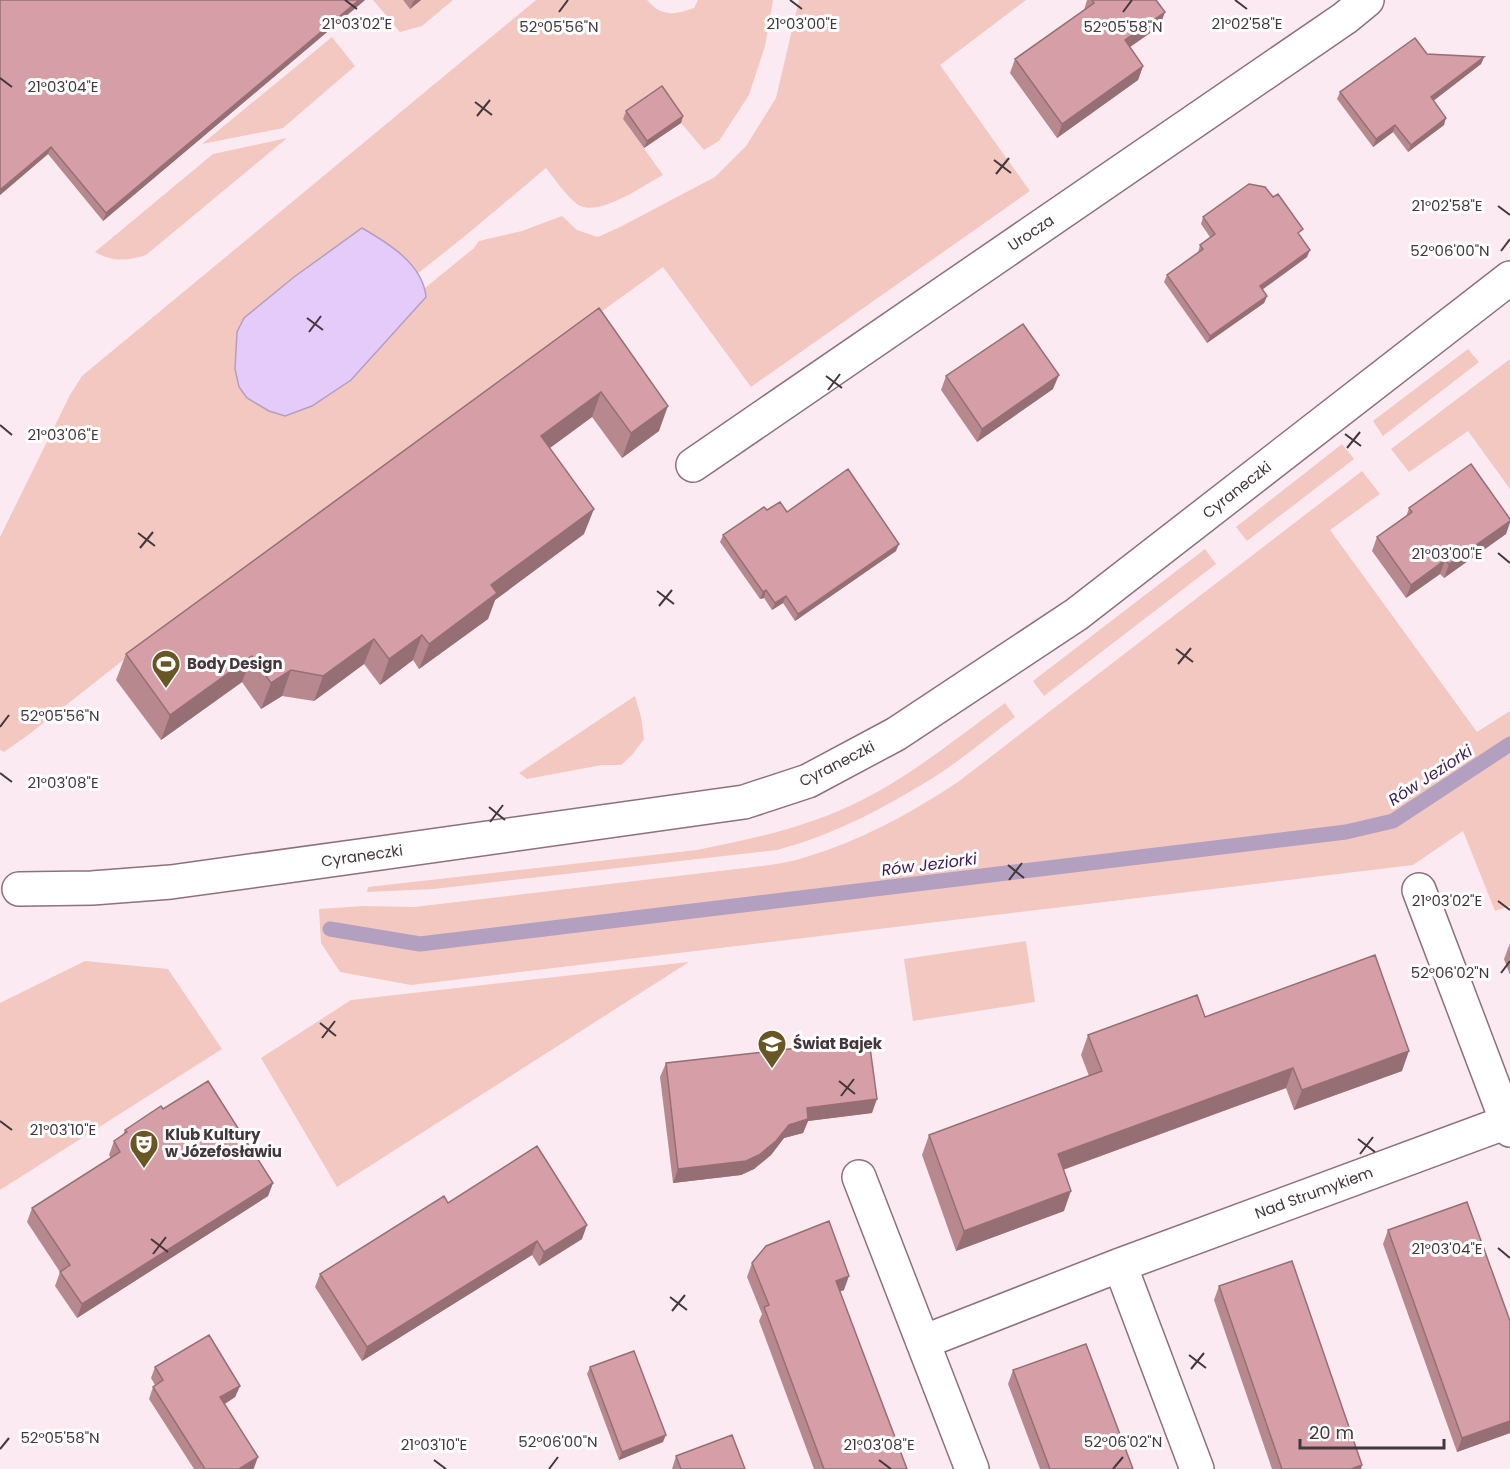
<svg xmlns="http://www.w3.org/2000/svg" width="1510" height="1469" viewBox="0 0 1510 1469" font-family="Poppins,sans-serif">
	<rect width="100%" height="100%" fill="#fceaf2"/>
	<path fill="#f2c8c0" d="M373,0H403L410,8L421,0H453L422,26L400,32Z
		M536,0H647C661,17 675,15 694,8L698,0H773L765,46L749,95L719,141L704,150L681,123L659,93L623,119L663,175C644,185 597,219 577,204C566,196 555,179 546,168L465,236L417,274C406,254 381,239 362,228L285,416L312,406L351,380L425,297V288L474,248L479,241L522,231L562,216L577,230L598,237L622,226L715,177L746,146L776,98L799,0H1026L940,65L1030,191L751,387L663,267L150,639L28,735L4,752L0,750V537L70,395L82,376Z
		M332,37L355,66L283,128L202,144Z
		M287,138L146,255C128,261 112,262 95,252L213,154Z
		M1468,349L1479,362L1383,436L1373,421Z
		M1510,359V489L1468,431L1409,472L1391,449Z
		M1342,444L1354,459L1247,541L1236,527Z
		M1362,471L1380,494L1330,530L1477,732L1510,711V906L1495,911L1463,831L1413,865L411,985L340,972L321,943L319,909L364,906L414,907L770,865C782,863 794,861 806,857C860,841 911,813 958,782Z
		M1205,549L1216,564L1044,696L1033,681Z
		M635,696L641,717L644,739L632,755L621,765H602L527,779L519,773Z
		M1005,703L1015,717C991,735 967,755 942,772C890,805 837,834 777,850L434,889L367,892L368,887L697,850C753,839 812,826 864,799C915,773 959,736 1005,703Z
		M1026,941L1035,1002L913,1021L904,959Z
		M85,961L168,969L222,1049L0,1190V1003Z
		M689,962L337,1187L261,1058L351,1000Z"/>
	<path fill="#e4cbf9" stroke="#b39fc0" stroke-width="1.5" d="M362,228C388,243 423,264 426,297L351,380L312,406L285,416L269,411L247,398L239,387L235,369L237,332L244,318L294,277Z"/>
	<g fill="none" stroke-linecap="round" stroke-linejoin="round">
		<path stroke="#b39fc0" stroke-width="15" d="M330,929L420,944L1346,832L1393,821L1510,744"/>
		<g stroke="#8c717d" stroke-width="36">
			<path id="street" d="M693,465L1345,18L1367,0
				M1419,890L1510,1130
				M859,1177L972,1469
				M1120,1265L1197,1469
				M923,1342L1120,1265L1507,1122"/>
		</g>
		<g stroke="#8c717d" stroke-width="36">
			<path id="secondary" d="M19,889L92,888L171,882L381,853L744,802L808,781L896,734L1077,614L1510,278"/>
		</g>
		<use href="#street" stroke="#fff" stroke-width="33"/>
		<use href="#secondary" stroke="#fff" stroke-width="33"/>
	</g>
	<path fill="#b8888f" d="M0,0H365L103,221L48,154L0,195Z
		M403,0H421L410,9Z
		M1087,0H1156L1160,26L1130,47L1143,66L1138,80L1057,138L1010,73L1015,59L1084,10Z
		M1427,54L1484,57L1481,64L1433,101L1444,125L1408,152L1393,132L1373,147L1337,99L1340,92Z
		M626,111L683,116L681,123L644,148L623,119Z
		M1203,217L1301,236L1307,257L1262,290L1267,296L1264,303L1207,343L1164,282L1167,275L1198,253L1200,245L1210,237L1201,224Z
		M599,308L659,431L622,458L592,417L550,448L584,534L495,600L488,619L419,669L413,660L380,685L364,664L314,701L282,696L261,709L242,682L161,740L116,680L126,654Z
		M946,376L1053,389L977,442L941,390Z
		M1409,508L1510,519V523L1506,534L1444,578L1440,574L1406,598L1372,551L1377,537L1406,517Z
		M787,512L896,551L795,621L783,603L772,610L764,598L760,599L720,542L723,535Z
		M1510,943V975L1504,959Z
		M1205,1017L1402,1071L1294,1110L1286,1088L1063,1170L1064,1211L956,1251L922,1155L929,1135L1089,1076L1081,1055L1088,1035Z
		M666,1063L872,1113L808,1121L803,1133L784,1138L771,1155L754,1169L741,1175L673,1183L660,1077Z
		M163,1109L273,1183L268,1196L77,1318L55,1286L60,1272L27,1222L32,1208L111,1158L109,1155L114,1141L123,1135L125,1130Z
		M448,1203L582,1239L539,1266L532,1255L362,1361L315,1287L320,1274Z
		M1388,1230L1510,1321V1433L1457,1452L1383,1244Z
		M752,1263L844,1290L840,1291L907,1469H814L759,1321L762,1314L747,1277Z
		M1219,1286L1361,1469H1272L1214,1300Z
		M155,1367L240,1386L235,1397L225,1404L254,1468L253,1469H194L149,1399L153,1387L155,1385L151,1378Z
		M590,1367L663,1442L619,1460L587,1374Z
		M1013,1370L1133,1469H1040L1008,1384Z
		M676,1456L745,1469H672Z"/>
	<path fill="#966f74" d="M359,0H365L103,221L106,213Z
		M415,0H421L410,9L413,2Z
		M1165,12L1160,26L1120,54L1125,40Z
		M1484,57L1481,64L1428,105L1431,97Z
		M1143,66L1138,80L1057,138L1062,124Z
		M683,116L681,123L644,148L647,141Z
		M1446,118L1444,125L1408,152L1411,145Z
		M1395,125L1393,132L1373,147L1376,139Z
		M51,147L48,154L0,195V190Z
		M1310,250L1307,257L1257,293L1260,286Z
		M1267,296L1264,303L1207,343L1210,336Z
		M1059,375L1053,389L977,442L982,429Z
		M601,392L592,417L532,461L541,436Z
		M668,406L659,431L622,458L631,433Z
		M594,509L584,534L495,600L488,619L419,669L429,644L491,585Z
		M1510,521L1506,534L1444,578L1449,564Z
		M899,544L896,551L795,621L798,614Z
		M1445,560L1440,574L1406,598L1411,585Z
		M766,590L764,598L760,599L763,592Z
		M786,596L783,603L772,610L775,603Z
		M422,635L413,660L380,685L389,659Z
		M374,639L364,664L314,701L323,676Z
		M252,656L242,682L161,740L170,715Z
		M291,670L282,696L261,709L271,683Z
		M1409,1051L1402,1071L1294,1110L1302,1090Z
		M1293,1068L1286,1088L1051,1174L1058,1154Z
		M877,1099L872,1113L808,1121L803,1133L784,1138L771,1155L754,1169L741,1175L673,1183L678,1169L789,1125L807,1108Z
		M273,1183L268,1196L77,1318L82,1304Z
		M1071,1191L1064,1211L956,1251L964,1231Z
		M587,1225L582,1239L539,1266L544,1252Z
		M537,1241L532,1255L362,1361L367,1347Z
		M849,1276L844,1290L831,1295L836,1281Z
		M240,1386L235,1397L216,1409L220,1397Z
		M1510,1421V1433L1457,1452L1462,1438Z
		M666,1435L663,1442L619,1460L622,1452Z
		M258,1457L254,1468L253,1469H239Z
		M1362,1465L1361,1469H1351Z"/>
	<path fill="#d69ea6" stroke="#966f74" stroke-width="1.5" d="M0,0H359L106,213L51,147L0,190Z
		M1092,0H1156L1165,12L1125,40L1143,66L1062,124L1015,59L1094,3Z
		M1415,38L1427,54L1484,57L1431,97L1446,118L1411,145L1395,125L1376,139L1340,92Z
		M662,86L683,116L647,141L626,111Z
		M1249,184L1265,187L1273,197L1278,194L1303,229L1298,233L1310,250L1260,286L1267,296L1210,336L1167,275L1203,249L1200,245L1215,234L1203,217Z
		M599,308L668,406L631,433L601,392L541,436L594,509L491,585L497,593L429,644L422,635L389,659L374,639L323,676L291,670L271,683L252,656L170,715L126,654Z
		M1023,324L1059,375L982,429L946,376Z
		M1471,464L1510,519V521L1449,564L1445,560L1411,585L1377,537L1412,512L1409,508Z
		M848,469L899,544L798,614L786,596L775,603L766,590L763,592L723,535L764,507L767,510L780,502L787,512Z
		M1375,955L1409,1051L1302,1090L1293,1068L1058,1154L1071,1191L964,1231L929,1135L1102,1071L1088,1035L1197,995L1205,1017Z
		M869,1040L877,1099L807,1108L808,1119L789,1125L776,1141L759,1155L746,1161L678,1169L666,1063Z
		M208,1081L273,1183L82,1304L60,1272L70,1265L32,1208L120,1152L114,1141L127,1132L125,1130L161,1106L163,1109Z
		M537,1146L587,1225L544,1252L537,1241L367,1347L320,1274L444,1196L448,1203Z
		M1467,1202L1510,1321V1421L1462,1438L1388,1230Z
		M829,1221L849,1276L836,1281L907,1469H824L764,1307L769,1305L752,1263L766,1246Z
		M1292,1261L1362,1465L1351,1469H1282L1219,1286Z
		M209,1335L240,1386L220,1397L258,1457L239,1469H205L153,1387L163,1380L155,1367Z
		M1086,1344L1133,1469H1050L1013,1370Z
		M634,1351L666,1435L622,1452L590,1367Z
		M732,1435L745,1469H681L676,1456Z"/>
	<path fill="none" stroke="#42373c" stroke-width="2" d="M345,0L357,9M790,0L802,9M1235,0L1247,9M559,12L568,0M1123,12L1132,0M0,78L12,87M475,102L492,115M477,116L490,100M994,160L1011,173M996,174L1009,158M1498,206L1510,215M1501,251L1510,239M307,318L323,330M309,332L321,316M826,376L842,388M828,390L840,374M0,425L12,435M1345,434L1361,446M1347,448L1360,432M138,533L155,546M140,548L153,532M1498,553L1510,563M657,591L674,604M659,606L672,590M1176,649L1193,662M1178,664L1191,648M0,727L9,715M0,773L12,782M489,807L505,820M490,822L503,805M1008,865L1024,878M1009,880L1022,863M1498,901L1510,910M1501,973L1510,961M320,1023L336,1036M322,1038L335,1021M839,1081L855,1094M841,1096L854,1079M0,1121L12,1130M1358,1139L1375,1152M1360,1154L1373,1137M151,1239L168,1252M1498,1248L1510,1258M153,1254L166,1237M670,1297L687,1310M672,1311L685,1295M1189,1355L1206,1368M1191,1369L1204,1353M0,1449L9,1438M434,1460L446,1469M879,1460L891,1469M549,1469L558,1457M1113,1469L1123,1457"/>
	<defs>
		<g id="stadium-pin" transform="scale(1.5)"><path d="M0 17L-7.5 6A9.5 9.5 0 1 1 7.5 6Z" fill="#685624" stroke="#fdfdfd"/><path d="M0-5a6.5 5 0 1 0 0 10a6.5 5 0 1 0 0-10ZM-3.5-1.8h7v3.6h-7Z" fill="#fff"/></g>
		<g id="school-pin" transform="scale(1.5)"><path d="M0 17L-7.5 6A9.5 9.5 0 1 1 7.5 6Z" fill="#685624" stroke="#fdfdfd"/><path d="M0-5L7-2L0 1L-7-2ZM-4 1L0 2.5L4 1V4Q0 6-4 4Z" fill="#fff"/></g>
		<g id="theatre-pin" transform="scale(1.5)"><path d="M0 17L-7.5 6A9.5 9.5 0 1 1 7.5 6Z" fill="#685624" stroke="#fdfdfd"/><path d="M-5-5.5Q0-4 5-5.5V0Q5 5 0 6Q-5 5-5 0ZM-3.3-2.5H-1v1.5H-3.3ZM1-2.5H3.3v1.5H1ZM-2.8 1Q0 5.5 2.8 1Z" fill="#fff"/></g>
	</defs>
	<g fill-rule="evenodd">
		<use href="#stadium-pin" x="166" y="664"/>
		<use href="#school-pin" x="772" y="1044"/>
		<use href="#theatre-pin" x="144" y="1144"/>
	</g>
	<g text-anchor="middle" stroke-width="6" stroke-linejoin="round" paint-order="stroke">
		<g font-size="15" fill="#42373c" stroke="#fdfdfd">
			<text transform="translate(1031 233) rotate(-34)" y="5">Urocza</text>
			<text transform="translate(1237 490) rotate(-38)" y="5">Cyraneczki</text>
			<text transform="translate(837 764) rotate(-27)" y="5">Cyraneczki</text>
			<text transform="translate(362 856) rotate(-8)" y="5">Cyraneczki</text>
			<text transform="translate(1314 1193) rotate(-20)" y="5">Nad Strumykiem</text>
		</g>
		<g font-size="15" font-weight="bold" fill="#42373c" stroke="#fdfdfd" text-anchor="start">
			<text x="187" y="669">Body Design</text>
			<text x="793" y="1049">Świat Bajek</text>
			<text x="165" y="1140">Klub Kultury<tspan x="165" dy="17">w Józefosławiu</tspan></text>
		</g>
		<g font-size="16" font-style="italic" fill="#3b1b51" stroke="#fdfdfd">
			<text transform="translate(1430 775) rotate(-33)" y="6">Rów Jeziorki</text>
			<text transform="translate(929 864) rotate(-7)" y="6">Rów Jeziorki</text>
		</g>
	</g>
	<g font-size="15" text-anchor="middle" fill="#42373c" stroke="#fdfdfd" stroke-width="6" stroke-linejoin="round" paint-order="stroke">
		<text x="357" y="29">21°03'02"E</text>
		<text x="802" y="29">21°03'00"E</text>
		<text x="1247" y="29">21°02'58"E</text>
		<text x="559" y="32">52°05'56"N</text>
		<text x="1123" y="32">52°05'58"N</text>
		<text x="63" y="92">21°03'04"E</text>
		<text x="1447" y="211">21°02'58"E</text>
		<text x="1450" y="256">52°06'00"N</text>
		<text x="63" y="440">21°03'06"E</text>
		<text x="1447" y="559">21°03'00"E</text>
		<text x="60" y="721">52°05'56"N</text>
		<text x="63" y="788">21°03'08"E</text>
		<text x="1447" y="906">21°03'02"E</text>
		<text x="1450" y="978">52°06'02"N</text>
		<text x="63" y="1135">21°03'10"E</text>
		<text x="1447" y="1254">21°03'04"E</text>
		<text x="60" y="1443">52°05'58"N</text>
		<text x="558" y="1447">52°06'00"N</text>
		<text x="1123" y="1447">52°06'02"N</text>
		<text x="434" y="1450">21°03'10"E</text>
		<text x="879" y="1450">21°03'08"E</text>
	</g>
	<path d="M1300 1439v9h144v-9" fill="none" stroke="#42373c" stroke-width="3"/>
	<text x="1309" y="1439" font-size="18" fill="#42373c" stroke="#fdfdfd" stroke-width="4.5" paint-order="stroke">20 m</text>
</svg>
